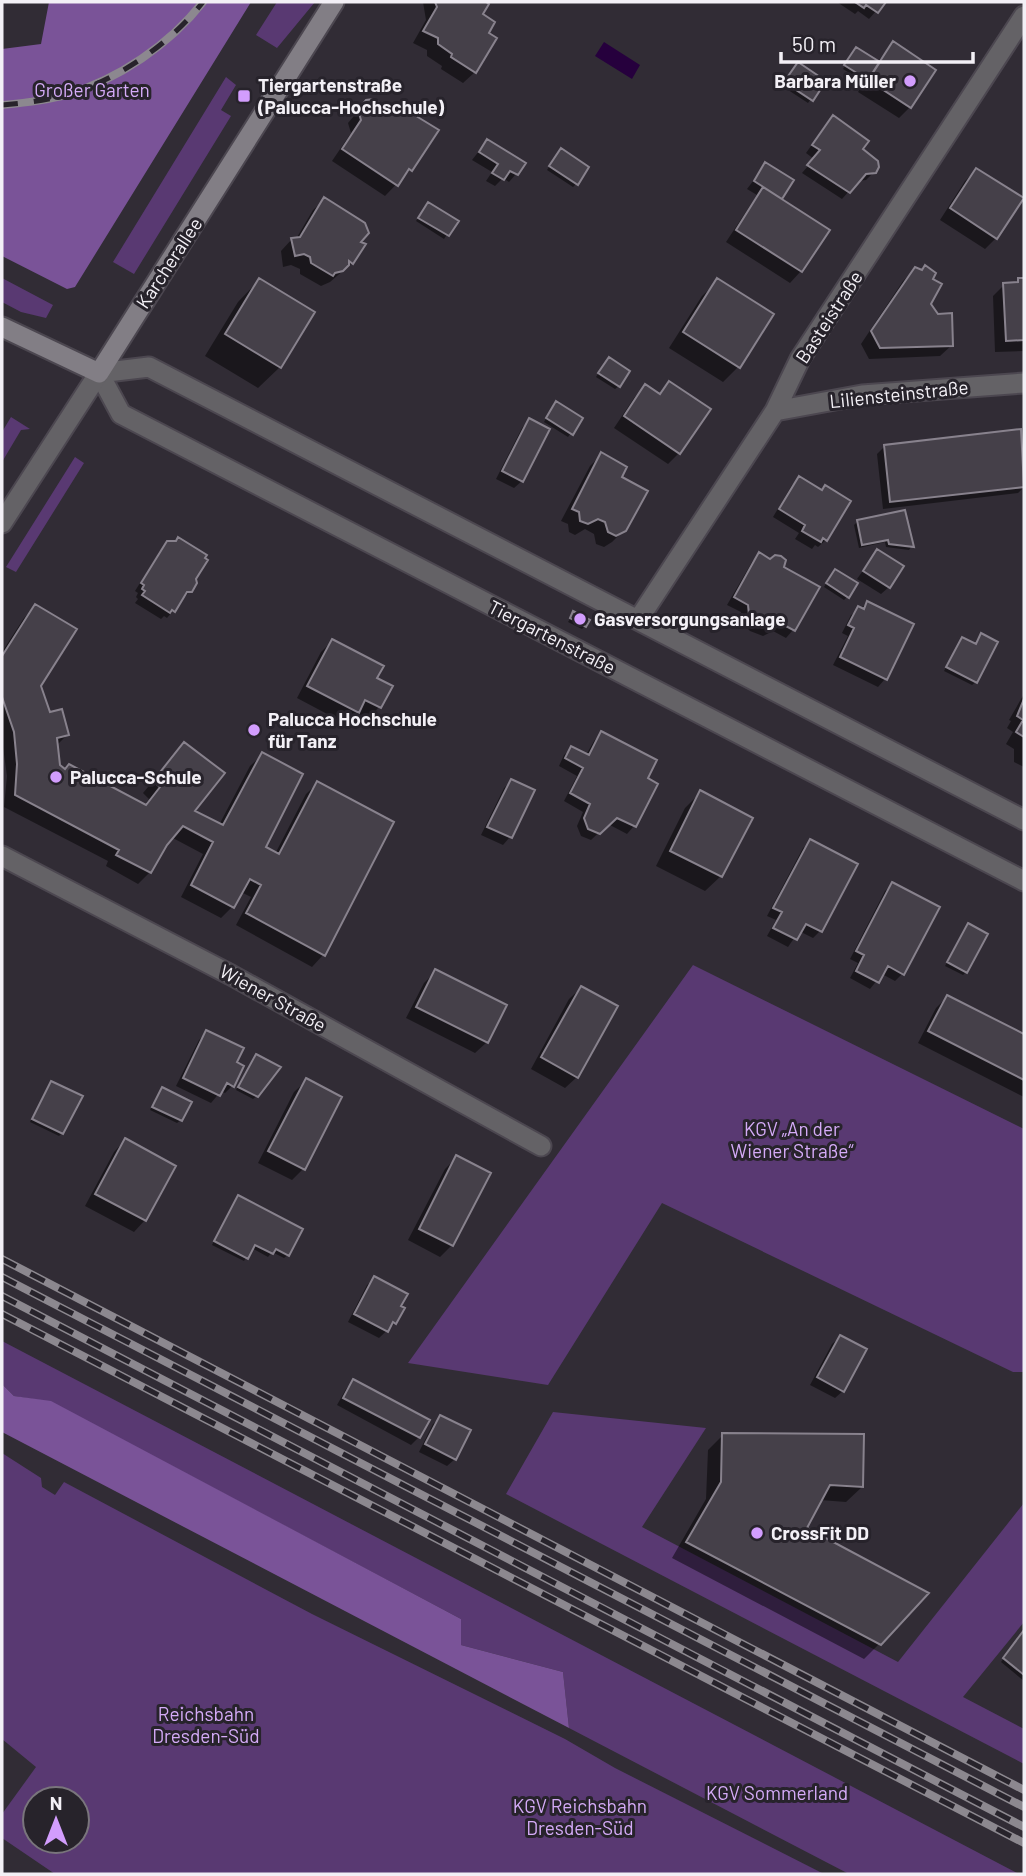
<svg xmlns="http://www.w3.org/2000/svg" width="1026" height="1876" viewBox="0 0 1026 1876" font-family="Barlow,sans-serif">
	<rect width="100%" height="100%" fill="#312c35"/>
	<path fill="#593972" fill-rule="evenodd" d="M277,2H315L277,48L256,35Z
		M226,77L236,85L221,110L231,116L134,274L113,262Z
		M2,278L53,305L46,318L21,312L2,302Z
		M11,417L30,429L21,430L2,462V432Z
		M75,457L84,463L16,572L6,567Z
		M693,965L1024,1129V1372H1013L662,1203L548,1385L408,1363Z
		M2,1341L1019,1874H849L569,1728L563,1672L461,1645V1619L51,1402L14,1396L2,1384Z
		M553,1412L706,1428L642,1527L898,1662L1024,1503V1622L963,1697L1024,1729V1764L506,1494Z
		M2,1453L41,1478L42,1487L55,1495L64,1482L312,1614L565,1739L615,1768L824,1874H55L2,1838V1814L36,1767L2,1739ZM35,1799H77V1841H35Z"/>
	<path fill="#7a5398" d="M49,2H251L75,287L67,289L2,256V49L41,44Z
		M2,1384L14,1396L51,1401L461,1619V1645L563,1672L569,1728L2,1432Z"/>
	<path fill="#26003d" d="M604,42L640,65L632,79L595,56Z"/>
	<path fill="#0007" d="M423,2H483L487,4L481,15L475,72L463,83L441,69L442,66L427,56V50L413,43L426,20Z
		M837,2H884L869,19L858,11L855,14Z
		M893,44L910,107L899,118L858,92L864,82L843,69L853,52L877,62Z
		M795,67L824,81L808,103L782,86Z
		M366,102L411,169L385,196L332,161L351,133L348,123Z
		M826,125L860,149L874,172L866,180L858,181L842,199L802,173L814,159L806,153Z
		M487,141L516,174L509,182L503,178L495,186L486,181L492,172L472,160Z
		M558,154L576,184L573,187L547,170Z
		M766,164L792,181L780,200L801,271L790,283L726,242L757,195L747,189Z
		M976,170L996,238L985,249L940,220L965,181Z
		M325,199L358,242L352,263L330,282L321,286L300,274V269L291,265L283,267L281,251L292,239H296L313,210Z
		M425,208L456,221L444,239L416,221Z
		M915,269L931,279L929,304L952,345L940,356L869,359L861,344L903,281Z
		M1024,279V351L995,352L993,296L1004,285L1014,284L1019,280Z
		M259,280L280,367L258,388L205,356L238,302Z
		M718,281L771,315L738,367L723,382L669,348L702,296Z
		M606,363L619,386L615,389L596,377Z
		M669,383L679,453L668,464L614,428L634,398L645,386L658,395Z
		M553,407L571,433L568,437L544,422Z
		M529,420L522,481L514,488L496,479L522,428Z
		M1019,431L1024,487L1018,493L883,509L877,454L884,447Z
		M601,455L620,478L624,530L612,542L604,547L596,544L594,534L585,529L575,535L569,532L568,524L561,521L590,466Z
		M800,478L826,540L818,547L815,545L812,549L795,539L799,533L773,517L792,485Z
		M857,522L912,546L909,550L886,547L885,542L859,548L854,525Z
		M168,543L191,590L167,618L164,616L161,619L135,603L138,599L136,597L138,593L135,591L160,551Z
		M877,551L889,587L881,594L857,579Z
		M759,554L817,587L793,630L786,638L773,631L763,636L750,631L742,623L741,612L727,605L752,562Z
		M832,574L848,596L844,600L824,587Z
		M868,603L885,679L878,687L833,665L848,636L842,633L851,615Z
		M36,606L40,685L49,714L67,735L56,746L58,766L144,806L149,799L143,793L184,744L192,812L219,825L250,766L262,755L264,848L275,854L306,794L318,783L392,822L323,955L312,967L236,925L251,897L241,892L232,907L221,918L181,897L203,854L171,837L150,872L138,884L106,866L108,861L4,807L7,776L2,740V652L24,618Z
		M574,613L585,626L582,629L568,622Z
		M981,636L976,682L972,685L944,671L962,639L975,646Z
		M332,641L375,678L390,686L379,707L368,719L356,713L346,724L297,698L321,652Z
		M1024,694V767L1014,762V749L1006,744L1013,732L1007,728L1011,721L1009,720Z
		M601,733L645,779L656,784L634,826L627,834L608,824L591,840L581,836L577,826L583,812L564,801L577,776L559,766L564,755L572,748L586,755L594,741Z
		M511,781L533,791L510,837L503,845L481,835L504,788Z
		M700,793L721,876L705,891L656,866L685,808Z
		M811,841L820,931L813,938L799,931L788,947L767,936L776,920L767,916L803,848Z
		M893,884L902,974L895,981L882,974L870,989L850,978L858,963L850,959L885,891Z
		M968,925L966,972L963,975L945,966Z
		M436,971L487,1042L475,1053L406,1018L424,983Z
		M581,988L577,1077L565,1088L531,1069L569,999Z
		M947,997L1024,1036V1097L918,1043L936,1008Z
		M207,1032L234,1063L232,1086L225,1093L221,1091L211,1103L176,1086L199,1040Z
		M256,1056L257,1096L253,1099L236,1090Z
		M306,1081L303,1169L292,1180L258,1163L294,1092Z
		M49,1086L62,1133L59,1136L30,1122Z
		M162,1089L181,1120L177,1123L150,1110Z
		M125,1140L145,1220L134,1232L85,1206L114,1152Z
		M456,1158L452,1245L440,1257L408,1240L445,1169Z
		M236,1200L288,1255L284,1258L272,1252L268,1257L252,1248L244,1261L212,1245Z
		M375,1278L399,1306L395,1323L379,1338L348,1322L367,1285Z
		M840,1337L843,1391L835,1398L810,1385L832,1344Z
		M353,1381L419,1437L411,1445L337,1405L346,1389Z
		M441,1417L455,1459L447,1466L419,1452L433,1424Z
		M723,1435L862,1487L846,1502L820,1500L805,1528L879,1644L864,1659L672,1558L706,1499L708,1450Z
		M1024,1632V1681L1001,1662Z"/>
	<path fill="#454049" stroke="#88828d" stroke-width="2" d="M435,2H486L489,4L483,14L495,22L489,33L497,38L476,73L451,57L452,54L438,44V38L423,31L437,7Z
		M855,2H886L878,13L866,5L864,8Z
		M893,41L936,70L911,108L868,80Z
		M856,47L880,62L868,80L844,65Z
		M798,62L826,81L813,101L784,82Z
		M374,99L393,112L403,108L439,130L412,171L409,169L398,186L342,149L361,120L358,110L366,100Z
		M833,115L869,141L863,149L878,161L879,167L876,173L866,174L850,193L807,165L820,150L812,145Z
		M487,139L526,163L518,175L510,171L504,180L492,173L498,164L479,152Z
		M561,148L589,167L578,185L549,166Z
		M765,162L794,180L782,199L754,181Z
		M976,168L1024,198L997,239L950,208Z
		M763,187L830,230L802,272L736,230Z
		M324,197L365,223L369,233L361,242L366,244L353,264L349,261V265L343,271L335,273L333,276L311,263L310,257L304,254L295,256L291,238L300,237Z
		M428,202L459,221L449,236L418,218Z
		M925,265L936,273L933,279L942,284L931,304L938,314L952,313L953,346L880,348L871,331L915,267L922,270Z
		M259,278L315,312L281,368L225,334Z
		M717,278L774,314L740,368L683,332Z
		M1018,278H1024V340L1006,341L1003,283L1018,282Z
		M609,357L630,371L620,387L598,373Z
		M669,381L711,409L680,454L624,416L645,384L660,394Z
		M556,401L583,418L573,435L546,418Z
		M529,418L550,429L523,482L502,471Z
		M1021,429L1024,487L890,502L884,445Z
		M601,452L627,467L622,477L648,491L626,531L616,536L608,532L605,522L598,519L588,524L580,521L579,512L572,509Z
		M799,476L822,490L825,485L851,501L827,541L823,538L821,542L802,531L805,525L779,509Z
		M905,510L914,547L889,544L888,540L862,545L857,520Z
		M178,537L207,555L205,558L208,560L196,579L197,583L192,592H187L175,612L172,610L170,613L142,595L145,591L142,589L144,585L141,583L167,541H176Z
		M877,549L904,566L890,588L863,571Z
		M759,552L770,559L775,555L781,556L786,560L784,567L820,587L795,631L782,624L772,629L758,624L749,615L748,605L734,597Z
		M835,569L858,583L849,598L826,583Z
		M867,601L914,624L887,680L840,657L854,628L848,625L858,606L864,609Z
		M35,604L77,629L41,686L50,712L62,709L69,735L57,738L60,765L65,769L69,764L146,805L160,787L153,781L184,742L225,773L195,811L223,825L262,752L303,774L266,847L279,854L317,781L394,822L325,956L246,913L261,885L250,879L234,908L191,885L213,842L183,826L167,845L151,873L116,855L119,850L15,795L17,764L14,732L2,697V656Z
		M573,611L590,620L586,627L570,618Z
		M981,633L998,642L977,683L946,667L962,637L976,644Z
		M332,639L384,666L377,678L393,686L381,708L365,700L359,713L307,686Z
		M1024,699V737L1016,732L1023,720L1017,716Z
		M601,731L657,760L648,778L658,784L636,827L617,818L600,834L588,829L584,818L590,804L570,793L583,768L565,758L571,746L589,755Z
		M511,779L535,790L512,838L487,827Z
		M700,790L753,818L722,877L670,851Z
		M810,839L858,864L822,932L806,924L797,940L773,928L782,912L773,908Z
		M892,882L940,907L904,975L888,966L879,983L856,971L864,955L856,951Z
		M968,923L988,934L967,973L947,962Z
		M435,969L507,1005L488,1043L416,1007Z
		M581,986L618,1006L578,1078L541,1057Z
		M947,995L1024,1034V1080L928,1031Z
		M206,1030L244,1048L237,1062L244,1066L234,1087L227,1083L220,1096L183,1078Z
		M256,1054L281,1067L258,1097L238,1087Z
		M306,1078L342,1097L305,1170L268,1151Z
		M51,1081L83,1096L63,1134L32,1119Z
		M162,1087L192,1102L182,1121L152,1107Z
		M125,1138L176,1166L146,1221L95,1194Z
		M456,1155L491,1173L453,1246L419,1229Z
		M238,1195L303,1229L289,1256L276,1249L273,1254L255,1245L248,1259L214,1241Z
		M374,1276L408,1294L401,1306L405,1308L396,1324L393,1322L388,1332L354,1314Z
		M840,1335L867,1349L844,1392L817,1377Z
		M353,1379L430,1420L420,1438L343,1398Z
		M440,1415L471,1430L456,1460L425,1444Z
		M722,1433L864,1434L863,1487L830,1485L807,1528L929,1593L881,1645L686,1542L721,1482Z
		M1024,1630V1675L1003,1658Z"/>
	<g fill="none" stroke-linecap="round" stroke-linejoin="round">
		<g stroke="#4c4750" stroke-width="23">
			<path id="minor" d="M775,411L862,395L1024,383
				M638,620L775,411L800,359L1024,16
				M1024,820L149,367L99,373L121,414L1024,881
				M2,856L231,975L541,1146"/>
		</g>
		<g stroke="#4c4750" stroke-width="23">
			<path id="tertiary" d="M2,523L99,373"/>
		</g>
		<g stroke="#4c4750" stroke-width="23">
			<path id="secondary" d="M2,327L99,373L334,2"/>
		</g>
		<use href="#minor" stroke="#646266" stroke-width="19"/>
		<use href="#tertiary" stroke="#646266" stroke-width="19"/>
		<use href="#secondary" stroke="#827e85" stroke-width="19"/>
		<g stroke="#8c888f" stroke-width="8">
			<path id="rail" d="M2,105C23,103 45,101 66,95C119,79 169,45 203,2
				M2,1259L1024,1790
				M2,1277L1024,1807
				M2,1296L1024,1827
				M2,1314L1024,1843"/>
		</g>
		<use href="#rail" stroke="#27232b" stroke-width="5" stroke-dasharray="16" stroke-linecap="butt"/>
	</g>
	<g fill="#d29dfd" stroke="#27232b" stroke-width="2.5">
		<circle cx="910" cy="81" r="7"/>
		<rect x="237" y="89" width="14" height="14" rx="3.5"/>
		<circle cx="580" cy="619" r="7"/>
		<circle cx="254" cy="730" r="7"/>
		<circle cx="56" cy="777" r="7"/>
		<circle cx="757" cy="1533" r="7"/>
	</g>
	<g text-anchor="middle" stroke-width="6" stroke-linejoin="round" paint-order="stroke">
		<g font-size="19" font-weight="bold" fill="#f3f0f6" stroke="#27232b" text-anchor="start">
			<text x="896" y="88" text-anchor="end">Barbara Müller</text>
			<text x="258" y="92">Tiergartenstraße<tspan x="258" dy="22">(Palucca-Hochschule)</tspan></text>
			<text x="594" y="626">Gasversorgungsanlage</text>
			<text x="268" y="726">Palucca Hochschule<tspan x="268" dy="22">für Tanz</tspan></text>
			<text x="70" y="784">Palucca-Schule</text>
			<text x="771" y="1540">CrossFit DD</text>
		</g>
		<g font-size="19" fill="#d5abf8" stroke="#27232b">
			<text x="92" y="97">Großer Garten</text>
			<text x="792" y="1136">KGV „An der<tspan x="792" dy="22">Wiener Straße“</tspan></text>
			<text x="206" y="1721">Reichsbahn<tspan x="206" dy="22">Dresden-Süd</tspan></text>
			<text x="777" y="1800">KGV Sommerland</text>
			<text x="580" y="1813">KGV Reichsbahn<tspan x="580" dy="22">Dresden-Süd</tspan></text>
		</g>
		<g font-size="19" fill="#f3f0f6" stroke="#27232b">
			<text transform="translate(169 263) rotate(-57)" y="7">Karcherallee</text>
			<text transform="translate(829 317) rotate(-57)" y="7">Basteistraße</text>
			<text transform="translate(899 394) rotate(-6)" y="7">Liliensteinstraße</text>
			<text transform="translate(552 637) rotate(27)" y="7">Tiergartenstraße</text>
			<text transform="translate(273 998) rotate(29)" y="7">Wiener Straße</text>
		</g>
	</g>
	<rect width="1026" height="1876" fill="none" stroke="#f3f0f6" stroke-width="7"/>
	<g transform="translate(56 1820)"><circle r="33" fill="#27232b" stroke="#79757c" stroke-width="2"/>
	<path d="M0-5L12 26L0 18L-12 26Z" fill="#d29dfd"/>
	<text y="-10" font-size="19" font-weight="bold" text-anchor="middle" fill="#f3f0f6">N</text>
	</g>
	<path d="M781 52v10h192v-10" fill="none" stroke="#f3f0f6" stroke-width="3.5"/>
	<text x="792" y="52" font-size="21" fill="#f3f0f6" stroke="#27232b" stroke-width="5" paint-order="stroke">50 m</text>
</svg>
